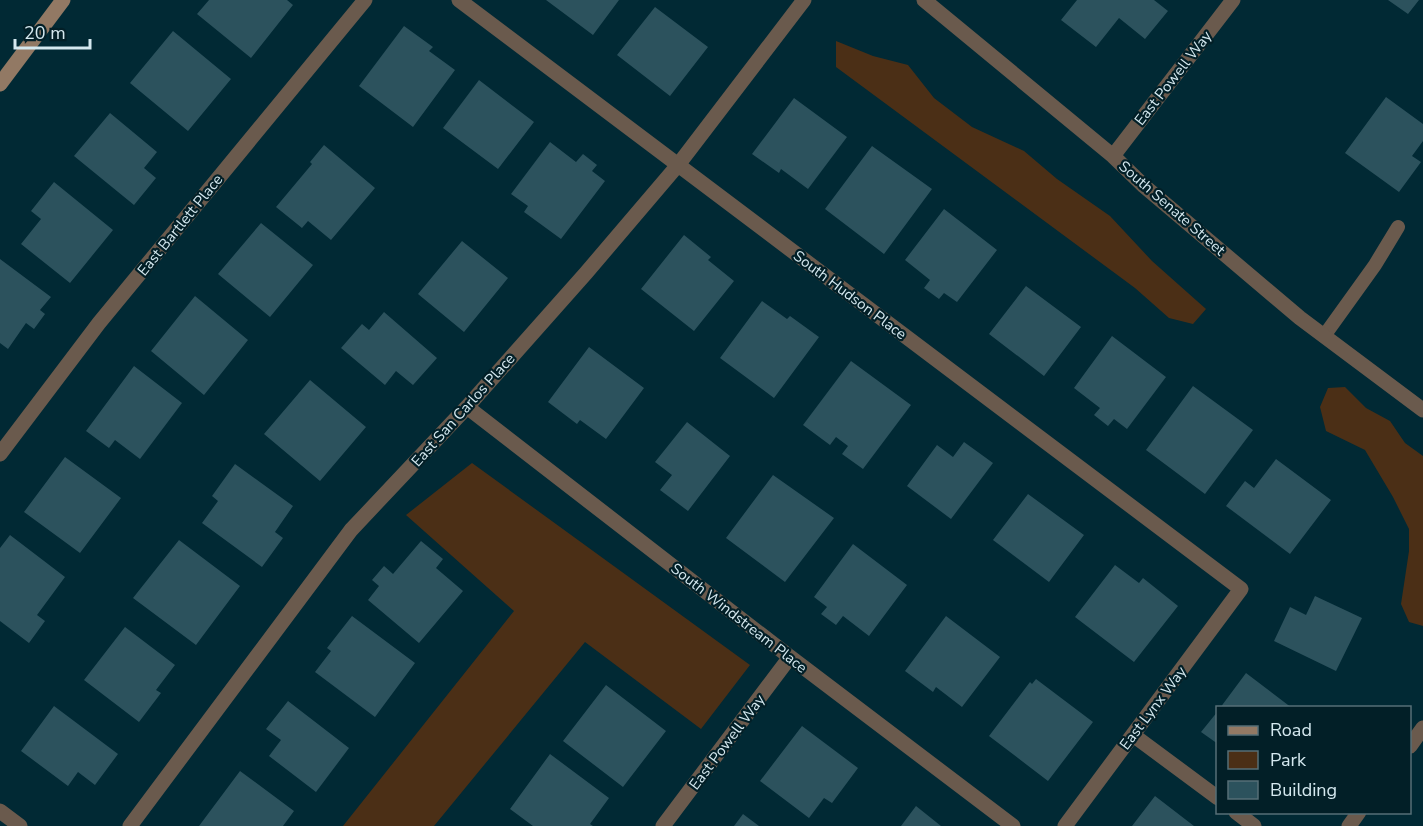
<svg xmlns="http://www.w3.org/2000/svg" width="1423" height="826" viewBox="0 0 1423 826" font-family="'Nunito Sans',sans-serif">
	<rect width="100%" height="100%" fill="#012934"/>
	<path fill="#4b2f16" d="M836,41L873,56L908,65L934,98L972,127L1024,151L1057,179L1110,216L1152,261L1206,309L1193,324L1169,318L1135,288L836,67Z
		M1345,387L1366,408L1390,421L1405,443L1423,456V626L1409,622L1401,604L1409,551V529L1393,497L1365,450L1326,431L1320,407L1328,388Z
		M472,463L750,665L701,729L585,642L434,826H343L514,611L406,515Z"/>
	<path fill="#2c525d" d="M209,0H287L293,5L251,58L197,14Z
		M546,0H619L593,35Z
		M1077,0H1154L1168,11L1145,39L1119,18L1096,47L1061,20Z
		M1388,0H1419L1408,14Z
		M655,7L708,47L670,96L617,55Z
		M404,26L433,47L429,51L455,70L413,127L359,86Z
		M173,31L231,79L188,131L130,83Z
		M479,80L534,122L498,169L443,128Z
		M1386,97L1423,124V141L1412,156L1421,162L1399,192L1345,153Z
		M794,98L847,137L808,189L781,169L779,173L752,154Z
		M110,113L157,152L144,168L156,178L134,205L74,156Z
		M550,142L576,162L583,154L597,165L592,171L605,181L561,239L524,212L528,206L511,194Z
		M324,145L375,188L331,240L308,221L302,228L276,207L312,164L310,162Z
		M872,146L932,189L884,254L825,209Z
		M54,182L113,230L70,283L21,244L41,219L31,211Z
		M944,209L997,250L957,302L944,293L939,299L924,288L930,280L905,260Z
		M261,223L313,265L270,317L218,274Z
		M684,235L711,257L708,260L734,281L694,331L641,289Z
		M462,241L508,278L464,332L418,294Z
		M0,259L51,297L40,310L45,314L34,329L26,323L8,349L0,343Z
		M1026,286L1081,327L1044,376L989,334Z
		M195,296L248,340L204,395L151,351Z
		M762,301L787,319L790,316L819,337L774,398L720,358Z
		M384,312L437,358L413,385L396,371L385,385L341,348L362,324L369,330Z
		M1112,336L1166,377L1127,429L1114,419L1108,426L1094,415L1100,408L1074,388Z
		M589,347L644,388L606,439L580,420L577,424L548,402Z
		M851,361L911,405L863,469L842,454L848,446L836,437L830,445L803,425Z
		M134,366L182,403L140,459L115,440L109,448L86,431Z
		M310,380L366,427L320,481L264,434Z
		M1193,386L1253,430L1205,494L1146,450Z
		M687,422L730,456L688,511L660,490L672,475L655,462Z
		M964,442L993,463L951,519L907,486L937,445L953,457Z
		M65,457L121,498L80,553L24,512Z
		M1276,459L1331,500L1290,554L1226,506L1245,481L1254,488Z
		M235,464L293,506L275,532L283,538L262,567L202,523L218,501L212,496Z
		M773,475L834,518L785,582L726,538Z
		M1028,494L1084,535L1049,582L993,540Z
		M10,535L65,577L37,615L45,621L29,643L0,621V548Z
		M179,540L240,586L196,645L133,598Z
		M421,541L443,559L436,568L463,591L419,643L368,600L379,586L372,580L384,566L393,574Z
		M853,544L907,585L869,636L843,616L836,625L821,614L827,607L814,597Z
		M1115,565L1139,583L1143,578L1178,606L1134,662L1075,617Z
		M1315,596L1362,618L1336,671L1274,641L1290,607L1306,615Z
		M352,616L415,663L375,717L315,672L331,651L327,648Z
		M946,616L1000,657L962,707L936,687L933,692L905,671Z
		M125,627L175,665L156,690L161,693L139,722L84,680Z
		M1246,673L1292,708H1220Z
		M1036,679L1093,722L1048,781L989,736L1030,682L1032,684Z
		M606,685L666,731L623,787L563,741Z
		M288,701L349,748L316,792L269,756L281,740L266,729Z
		M54,706L118,754L95,785L78,772L68,786L21,751Z
		M1218,711V744L1201,732Z
		M802,726L858,768L832,803L824,798L809,818L760,781Z
		M550,754L609,798L590,824L593,826H533L510,809Z
		M240,771L294,811L283,826H199Z
		M1155,796L1194,826H1132Z
		M916,806L941,826H901Z
		M743,814L759,826H734Z"/>
	<g fill="none" stroke-linecap="round" stroke-linejoin="round">
		<path stroke="#6a5a4d" stroke-width="14" d="M1324,336L1375,265L1398,227"/>
		<path stroke="#6a5a4d" stroke-width="15" d="M459,0L1241,589L1065,826
			M924,0L1113,156L1144,186L1300,318L1423,410
			M1113,156L1233,0
			M467,407L790,657L1013,826
			M0,454L99,323L365,0
			M1133,735L1218,798
			M1410,746L1423,728
			M0,811L20,826
			M1236,812L1254,826
			M130,826L351,530L467,407L586,273L678,165L804,0
			M663,826L790,657
			M1349,826L1359,812"/>
		<path stroke="#927964" stroke-width="15" d="M0,84L63,0"/>
	</g>
	<g text-anchor="middle" stroke-width="4.5" stroke-linejoin="round" paint-order="stroke">
		<g font-size="15" fill="#d4e8ef" stroke="#021f27">
			<text transform="translate(1173 78) rotate(-52)" y="5">East Powell Way</text>
			<text transform="translate(1172 208) rotate(41)" y="5">South Senate Street</text>
			<text transform="translate(180 225) rotate(-51)" y="5">East Bartlett Place</text>
			<text transform="translate(850 295) rotate(37)" y="5">South Hudson Place</text>
			<text transform="translate(463 410) rotate(-48)" y="5">East San Carlos Place</text>
			<text transform="translate(739 618) rotate(38)" y="5">South Windstream Place</text>
			<text transform="translate(1153 708) rotate(-53)" y="5">East Lynx Way</text>
			<text transform="translate(727 742) rotate(-53)" y="5">East Powell Way</text>
		</g>
	</g>
	<rect x="1216" y="706" width="195" height="108" fill="#021f27" stroke="#566f77" stroke-width="1.5"/>
	<rect x="1228" y="726" width="30" height="9" fill="#927964" stroke="#566f77" stroke-width="1.5"/>
	<text x="1270" y="736" font-size="18" fill="#d4e8ef">Road</text>
	<rect x="1228" y="751" width="30" height="18" fill="#4b2f16" stroke="#566f77" stroke-width="1.5"/>
	<text x="1270" y="766" font-size="18" fill="#d4e8ef">Park</text>
	<rect x="1228" y="781" width="30" height="18" fill="#2c525d" stroke="#566f77" stroke-width="1.5"/>
	<text x="1270" y="796" font-size="18" fill="#d4e8ef">Building</text>
	<path d="M15 39v9h75v-9" fill="none" stroke="#d4e8ef" stroke-width="3"/>
	<text x="24" y="39" font-size="18" fill="#d4e8ef" stroke="#021f27" stroke-width="4.5" paint-order="stroke">20 m</text>
</svg>
